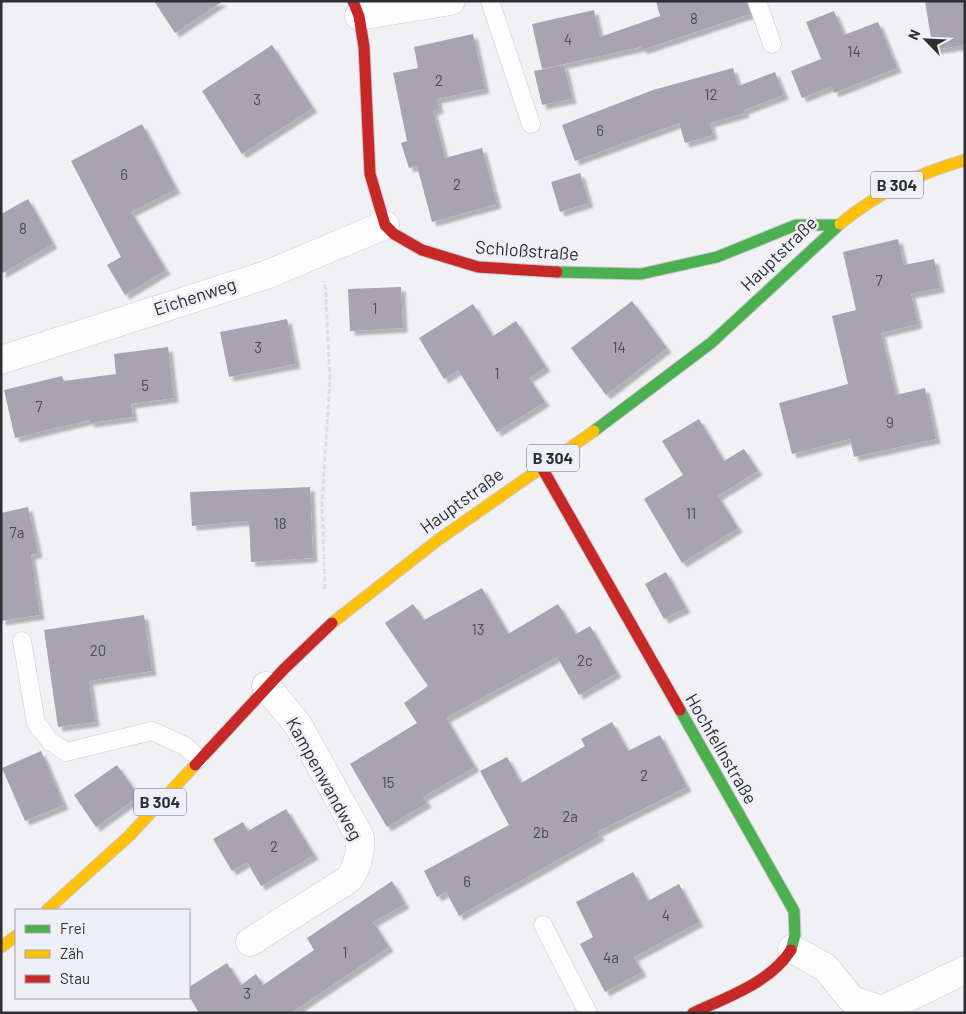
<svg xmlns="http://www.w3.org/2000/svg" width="966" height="1014" viewBox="0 0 966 1014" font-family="Barlow,sans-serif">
	<defs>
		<filter id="shadow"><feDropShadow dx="4.5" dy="4.5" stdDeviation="1" flood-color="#0004"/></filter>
	</defs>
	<rect width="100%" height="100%" fill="#f1f1f5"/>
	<path fill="#a8a3b0" filter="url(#shadow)" d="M154,1H223L175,33Z
		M656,1H747L750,14L642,50L641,47L542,69L532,24L594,10L600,37L660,16Z
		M925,1H965V45L933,50Z
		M834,11L844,35L878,22L897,68L834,93L832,86L802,98L791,71L821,59L806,22Z
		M473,34L485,89L437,99L439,109L433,111L445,158L482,148L497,204L432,222L417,166L409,168L401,143L407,141L393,73L418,68L414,47Z
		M272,45L313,108L242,154L202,91Z
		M564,65L572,99L542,105L534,71Z
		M733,68L738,86L775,72L784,95L744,110L745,113L710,123L713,135L685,143L679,123L575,161L562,125L653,90Z
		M142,124L176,189L131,212L166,270L125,295L107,265L121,257L71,161Z
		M580,173L589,203L560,212L551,182Z
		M28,199L53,244L1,274V214Z
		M898,239L904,265L934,259L940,288L911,294L918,324L881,333L896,395L925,388L936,439L854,457L850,439L792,454L779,403L848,384L832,316L856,310L843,252Z
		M401,287L403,328L350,331L348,289Z
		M632,301L667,348L606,395L571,348Z
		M473,304L493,336L516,321L546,367L529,378L545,402L497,432L458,370L444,379L419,338Z
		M287,319L296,364L229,377L220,332Z
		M168,347L174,398L131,404L133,417L90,423L89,420L15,438L4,390L62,376L64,381L116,374L114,354Z
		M699,419L724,461L744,449L758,471L718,496L738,528L682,563L644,499L683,475L662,441Z
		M310,487L313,558L251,562L249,521L192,526L190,492Z
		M28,507L38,553L31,555L40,615L1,621V513Z
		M666,572L686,608L664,619L645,584Z
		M482,588L508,634L558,604L576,634L590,626L617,673L579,695L557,657L446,718L475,767L423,797L427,803L387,827L350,764L417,723L404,703L428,686L385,623L413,604L424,620Z
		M144,615L152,671L89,681L95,722L58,727L44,630Z
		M612,722L628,751L660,735L687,787L598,832L600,836L459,916L446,892L437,897L424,871L509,825L480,771L507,757L521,783L585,746L581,739Z
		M41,751L64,805L25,821L2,768Z
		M117,765L139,796L96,827L74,795Z
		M286,809L314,855L261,886L247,862L232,871L213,839L243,822L248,831Z
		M633,872L648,901L679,884L699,922L634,957L642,972L605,992L580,944L593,937L576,902Z
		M392,881L405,904L373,922L389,947L291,1013H199L189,996V987L227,963L241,985L256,974L263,985L314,950L307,938Z"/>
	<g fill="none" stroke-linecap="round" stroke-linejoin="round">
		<g stroke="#cacacd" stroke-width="19">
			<path id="lane" d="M490,1L531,124
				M757,1L772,44
				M22,641L36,723L50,741L66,752L152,731L185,746L199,759
				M543,925L588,1013"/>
		</g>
		<g stroke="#cacacd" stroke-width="29">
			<path id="street" d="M359,16L451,1
				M1,360L266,275L385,225
				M250,942L349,879C358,864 361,854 360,837L298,725L266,686
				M792,949L825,967L852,1000L882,1010L965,970"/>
		</g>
		<g stroke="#cacacd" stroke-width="13">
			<path id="fast" d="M557,272L641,274L717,257L796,225H836
				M594,431L711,343L840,224
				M680,710L794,911L795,935L791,950"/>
		</g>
		<g stroke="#cacacd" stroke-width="13">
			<path id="slow" d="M840,224C879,192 917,174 965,160
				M332,623L438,540L594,431
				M47,910L129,836L195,765
				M1,947L16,936"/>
		</g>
		<g stroke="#cacacd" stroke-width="13">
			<path id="jam" d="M353,1L359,16L364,47L370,174L385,225L394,234L422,250L478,267L557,272
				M541,466L680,710
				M195,765L283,670L332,623
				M693,1013C727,997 770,983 791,950"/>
		</g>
		<path stroke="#ddd" stroke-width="3" stroke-dasharray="5 2.5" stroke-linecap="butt" d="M325,589L322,502L330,379L325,281"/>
		<use href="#lane" stroke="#fdfdfe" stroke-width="18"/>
		<use href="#street" stroke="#fdfdfe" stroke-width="28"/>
		<use href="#fast" stroke="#4caf50" stroke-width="11"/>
		<use href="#slow" stroke="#ffc107" stroke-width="11"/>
		<use href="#jam" stroke="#c62828" stroke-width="11"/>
	</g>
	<g text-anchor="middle" stroke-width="5" stroke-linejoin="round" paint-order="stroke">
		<g font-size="15" fill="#4c4c51">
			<text x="694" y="24">8</text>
			<text x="568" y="45">4</text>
			<text x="854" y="57">14</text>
			<text x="439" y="86">2</text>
			<text x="711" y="100">12</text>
			<text x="257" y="105">3</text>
			<text x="600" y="136">6</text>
			<text x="124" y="180">6</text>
			<text x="457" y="190">2</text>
			<text x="23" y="234">8</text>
			<text x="879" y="286">7</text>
			<text x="375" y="314">1</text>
			<text x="258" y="353">3</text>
			<text x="619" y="353">14</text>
			<text x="497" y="379">1</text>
			<text x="145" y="391">5</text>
			<text x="39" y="412">7</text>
			<text x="890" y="428">9</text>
			<text x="691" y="519">11</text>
			<text x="280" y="529">18</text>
			<text x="17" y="538">7a</text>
			<text x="478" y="635">13</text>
			<text x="98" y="656">20</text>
			<text x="585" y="666">2c</text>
			<text x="644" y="781">2</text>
			<text x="388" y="788">15</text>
			<text x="570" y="822">2a</text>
			<text x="541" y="838">2b</text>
			<text x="274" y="852">2</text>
			<text x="467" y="887">6</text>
			<text x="666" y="921">4</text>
			<text x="345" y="958">1</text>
			<text x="611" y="963">4a</text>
			<text x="247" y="999">3</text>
		</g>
		<g fill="#eff0f7" stroke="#68696c" stroke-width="1">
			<rect x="871" y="171.5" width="52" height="27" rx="4"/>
			<rect x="527" y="444.5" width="52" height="27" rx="4"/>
			<rect x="134" y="788.5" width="52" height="27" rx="4"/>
		</g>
		<g font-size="16" font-weight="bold" fill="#2e2f31">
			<text x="897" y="191">B 304</text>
			<text x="553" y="464">B 304</text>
			<text x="160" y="808">B 304</text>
		</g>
		<g font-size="18" fill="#2e2f31" stroke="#eff0f7">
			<text transform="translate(527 251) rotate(4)" y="6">Schloßstraße</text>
			<text transform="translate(779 254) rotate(-44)" y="6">Hauptstraße</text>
			<text transform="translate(195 297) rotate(-18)" y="6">Eichenweg</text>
			<text transform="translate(462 501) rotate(-36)" y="6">Hauptstraße</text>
			<text transform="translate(721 749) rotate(60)" y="6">Hochfellnstraße</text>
			<text transform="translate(324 779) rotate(61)" y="6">Kampenwandweg</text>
		</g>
	</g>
	<rect width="966" height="1014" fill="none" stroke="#2e2f31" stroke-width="5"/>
	<rect x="15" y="909" width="175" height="90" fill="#eff0f7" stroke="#a2a3a8"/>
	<rect x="25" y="925" width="25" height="8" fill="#4caf50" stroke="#a2a3a8"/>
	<text x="60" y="934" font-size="15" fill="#2e2f31">Frei</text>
	<rect x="25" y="950" width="25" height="8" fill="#ffc107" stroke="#a2a3a8"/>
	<text x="60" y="959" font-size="15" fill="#2e2f31">Zäh</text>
	<rect x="25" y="975" width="25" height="8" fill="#c62828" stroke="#a2a3a8"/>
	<text x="60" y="984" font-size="15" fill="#2e2f31">Stau</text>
	<g transform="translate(926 40) rotate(294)" stroke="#eff0f7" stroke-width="4" paint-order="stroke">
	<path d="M0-4L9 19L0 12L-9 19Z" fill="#2e2f31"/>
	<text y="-8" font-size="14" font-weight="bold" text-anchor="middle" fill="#2e2f31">N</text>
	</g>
</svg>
